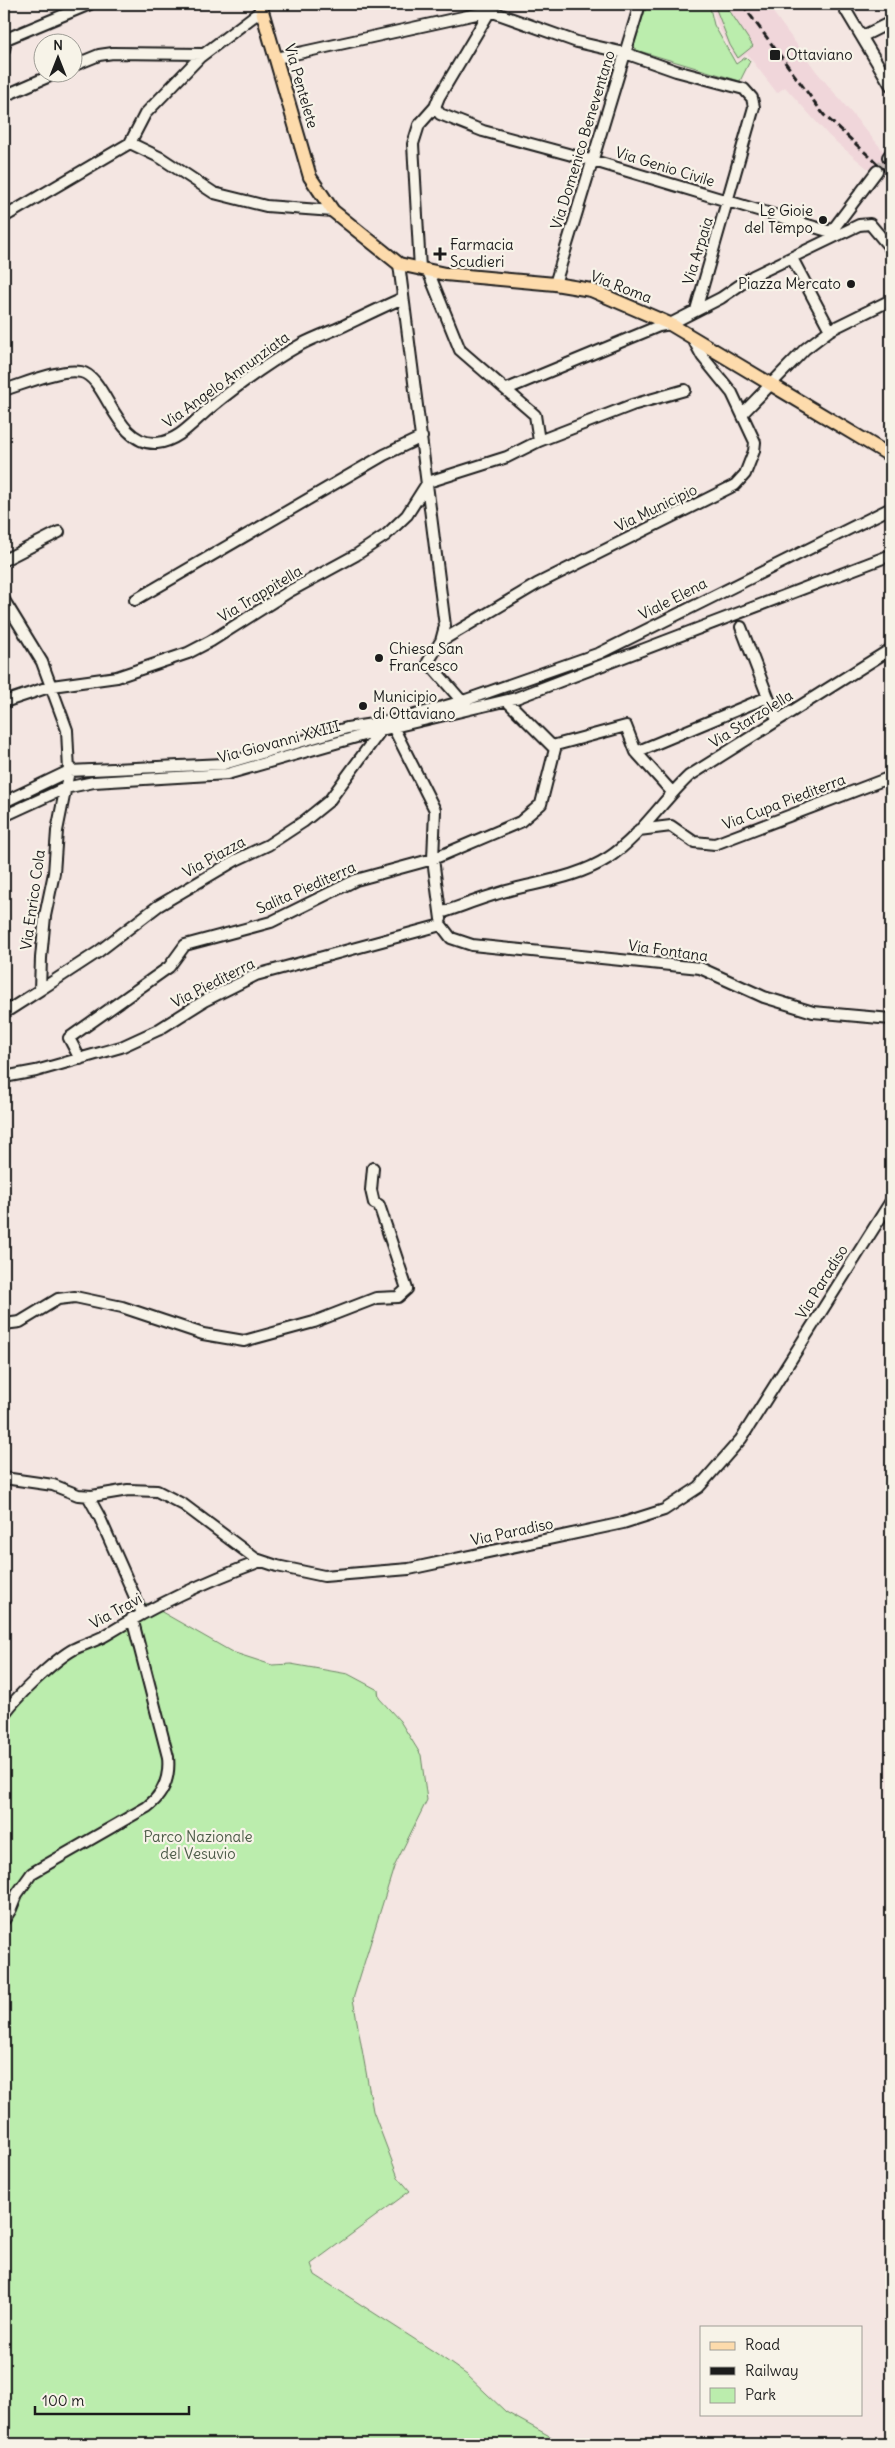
<svg xmlns="http://www.w3.org/2000/svg" width="895" height="2448" viewBox="0 0 895 2448" font-family="Delius,sans-serif">
	<rect width="100%" height="100%" fill="#f4e6e2"/>
	<filter id="ink" filterUnits="userSpaceOnUse"><feTurbulence type="fractalNoise" baseFrequency=".02" numOctaves="2"/><feDisplacementMap in="SourceGraphic" scale="10" xChannelSelector="R" yChannelSelector="G"/><feConvolveMatrix kernelMatrix="1 2 1 2 8 2 1 2 1" color-interpolation-filters="sRGB"/></filter>
	<g filter="url(#ink)">
		<path fill="#f0d6da" d="M711,4H767L816,71L891,160V186L883,180L882,174L873,168H867L829,136L785,87L777,93L747,54L737,61L717,24Z"/>
		<path fill="#bbedad" stroke="#6c8464" d="M647,4H709L714,25L736,64L746,57L750,61L740,81L636,50L634,46Z
			M714,4H725L753,46L738,58L730,45Z
			M146,1603L232,1652L272,1665L291,1664L348,1674L378,1690L379,1698L400,1721L421,1755L427,1800L394,1867L353,1999L373,2111L398,2177L410,2191L311,2264L315,2275L433,2351L467,2375L506,2412L564,2444H4V1719L6,1706L56,1654L90,1638Z"/>
		<g fill="none" stroke-linecap="round" stroke-linejoin="round">
			<path stroke="#c9beba" stroke-width="10" stroke-dasharray="10 5" stroke-linecap="butt" d="M877,171L888,157"/>
			<g stroke="#1c1c1c" stroke-width="14">
				<path id="minor" d="M842,4L891,86
					M863,36L891,22
					M4,50L6,39L90,4
					M276,58L490,11L577,42L625,53L676,71L744,89L752,98L754,107L696,310
					M72,66L99,55L113,53L203,54
					M4,96L59,72
					M435,107L440,114L483,131L594,161L831,232
					M130,143L145,114L200,57L262,10
					M888,157L891,153
					M4,217L130,143L161,158L214,193L266,206L333,211
					M831,232L877,171
					M792,258L830,330
					M399,264L445,626L441,641L428,662L466,706
					M420,269L413,144L419,125L435,107L439,97L490,11L489,4
					M428,271L460,350L535,415L539,441
					M555,284L640,4
					M507,389L659,326L670,324L721,298L753,276L859,225L870,224L891,249
					M4,390C24,384 61,368 81,372C107,377 115,446 157,443C179,441 194,421 210,408C238,385 268,363 300,345C313,338 327,333 341,327C362,317 382,307 403,298
					M743,413L805,349L830,330L891,300
					M4,560L59,532
					M4,600L42,662L67,730L69,771L57,831L54,873L45,916L41,958L40,990L4,1013
					M135,600L384,455L422,437
					M441,641L537,584L735,485L745,474L754,451L755,442L732,393L702,356L693,339
					M768,697L777,720
					M4,702L52,686L117,677L188,653L211,641L290,591L356,555L386,535L407,515L428,482L507,457L539,441L632,405L685,390
					M393,727L435,810L433,859L441,919
					M552,746L626,726L636,752
					M672,792L636,752L768,697L741,627
					M4,802L69,771L224,764L347,728L398,720L463,701L600,653L891,508
					M4,816L65,788L94,782L227,774L381,730L516,698L891,555
					M639,830L671,826L694,842L715,844L891,777
					M441,913C465,905 489,895 514,889C546,881 580,876 608,858C640,837 662,801 689,776L891,649
					M441,925L451,938L472,945L700,968L764,997L813,1012L891,1019
					M40,990L98,952L158,906L236,860L268,845L303,822L329,801L381,730
					M80,1059L69,1038L169,967L185,945L271,922L356,880L433,859L520,822L541,804L555,749L507,701
					M4,1077L36,1071L121,1047L158,1030L204,1001L256,975L441,925
					M4,1324L20,1322L58,1299L75,1297L122,1307L203,1334L244,1341L314,1322L376,1298L398,1297L407,1289L379,1205L374,1203L371,1190L373,1168
					M4,1478L53,1485L78,1495L92,1496L128,1490L157,1491L184,1505L256,1559L277,1566L324,1576L409,1569L623,1523L664,1510L699,1487L741,1439L891,1201
					M88,1496L99,1516L142,1613
					M4,1714C18,1695 54,1660 74,1649C84,1644 96,1641 106,1635C155,1605 206,1581 261,1561
					M4,1920L11,1909L17,1894L32,1873L147,1807C164,1794 170,1777 168,1757L132,1618"/>
			</g>
			<g stroke="#1c1c1c" stroke-width="16">
				<path id="major" d="M260,4L310,177L333,211L399,264L445,274L555,284L591,290L670,324L891,456"/>
			</g>
			<use href="#minor" stroke="#f7f3e8" stroke-width="10"/>
			<use href="#major" stroke="#fddbac" stroke-width="12"/>
			<path stroke="#1c1c1c" stroke-width="3" stroke-dasharray="8 4" stroke-linecap="butt" d="M742,4L824,115L891,176"/>
		</g>
	</g>
	<g fill="#1c1c1c" stroke="#f7f3e8" stroke-width="2">
		<rect x="769" y="49" width="12" height="12" rx="2.5"/>
		<circle cx="823" cy="220" r="5"/>
		<path d="M437.5 246.5h5v5h5v5h-5v5h-5v-5h-5v-5h5z"/>
		<circle cx="851" cy="284" r="5"/>
		<circle cx="379" cy="658" r="5"/>
		<circle cx="363" cy="706" r="5"/>
	</g>
	<g text-anchor="middle" stroke-width="4.5" stroke-linejoin="round" paint-order="stroke">
		<g font-size="15" fill="#1c1c1c" stroke="#f7f3e8" text-anchor="start">
			<text x="786" y="60">Ottaviano</text>
			<text x="813" y="216" text-anchor="end">Le Gioie<tspan x="813" dy="17">del Tempo</tspan></text>
			<text x="450" y="250">Farmacia<tspan x="450" dy="17">Scudieri</tspan></text>
			<text x="841" y="289" text-anchor="end">Piazza Mercato</text>
			<text x="389" y="654">Chiesa San<tspan x="389" dy="17">Francesco</tspan></text>
			<text x="373" y="702">Municipio<tspan x="373" dy="17">di Ottaviano</tspan></text>
		</g>
		<g font-size="15" fill="#1c1c1c" stroke="#f7f3e8">
			<text transform="translate(301 86) rotate(74)" y="5">Via Pentelete</text>
			<text transform="translate(583 140) rotate(-73)" y="5">Via Domenico Beneventano</text>
			<text transform="translate(665 167) rotate(17)" y="5">Via Genio Civile</text>
			<text transform="translate(698 251) rotate(-73)" y="5">Via Arpaia</text>
			<text transform="translate(621 287) rotate(21)" y="5">Via Roma</text>
			<text transform="translate(226 380) rotate(-36)" y="5">Via Angelo Annunziata</text>
			<text transform="translate(656 508) rotate(-26)" y="5">Via Municipio</text>
			<text transform="translate(260 594) rotate(-31)" y="5">Via Trappitella</text>
			<text transform="translate(673 599) rotate(-27)" y="5">Viale Elena</text>
			<text transform="translate(751 719) rotate(-32)" y="5">Via Starzolella</text>
			<text transform="translate(279 742) rotate(-15)" y="5">Via Giovanni XXIII</text>
			<text transform="translate(784 802) rotate(-21)" y="5">Via Cupa Piediterra</text>
			<text transform="translate(214 857) rotate(-29)" y="5">Via Piazza</text>
			<text transform="translate(306 888) rotate(-24)" y="5">Salita Piediterra</text>
			<text transform="translate(33 900) rotate(-82)" y="5">Via Enrico Cola</text>
			<text transform="translate(668 951) rotate(8)" y="5">Via Fontana</text>
			<text transform="translate(213 983) rotate(-27)" y="5">Via Piediterra</text>
			<text transform="translate(822 1282) rotate(-58)" y="5">Via Paradiso</text>
			<text transform="translate(512 1532) rotate(-12)" y="5">Via Paradiso</text>
			<text transform="translate(116 1611) rotate(-29)" y="5">Via Travi</text>
		</g>
		<g font-size="15" fill="#4c5b48" stroke="#f7f3e8">
			<text x="198" y="1842">Parco Nazionale<tspan x="198" dy="17">del Vesuvio</tspan></text>
		</g>
	</g>
	<rect width="895" height="2448" fill="none" stroke="#f7f3e8" stroke-width="20"/>
	<rect x="10" y="10" width="875" height="2428" fill="none" stroke="#1c1c1c" stroke-width="2" filter="url(#ink)"/>
	<rect x="700" y="2326" width="162" height="90" fill="#f7f3e8" stroke="#9f9d96"/>
	<rect x="710" y="2342" width="25" height="8" fill="#fddbac" stroke="#9f9d96"/>
	<text x="745" y="2350" font-size="15" fill="#1c1c1c">Road</text>
	<rect x="710" y="2367" width="25" height="8" fill="#1c1c1c" stroke="#9f9d96"/>
	<text x="745" y="2376" font-size="15" fill="#1c1c1c">Railway</text>
	<rect x="710" y="2388" width="25" height="15" fill="#bbedad" stroke="#9f9d96"/>
	<text x="745" y="2400" font-size="15" fill="#1c1c1c">Park</text>
	<g transform="translate(58 58)"><circle r="24" fill="#f7f3e8" stroke="#9f9d96"/>
	<path d="M0-4L9 19L0 12L-9 19Z" fill="#1c1c1c"/>
	<text y="-8" font-size="14" font-weight="bold" text-anchor="middle" fill="#1c1c1c">N</text>
	</g>
	<path d="M35 2406v8h154v-8" fill="none" stroke="#1c1c1c" stroke-width="2.5"/>
	<text x="42" y="2406" font-size="15" fill="#1c1c1c" stroke="#f7f3e8" stroke-width="4" paint-order="stroke">100 m</text>
</svg>
